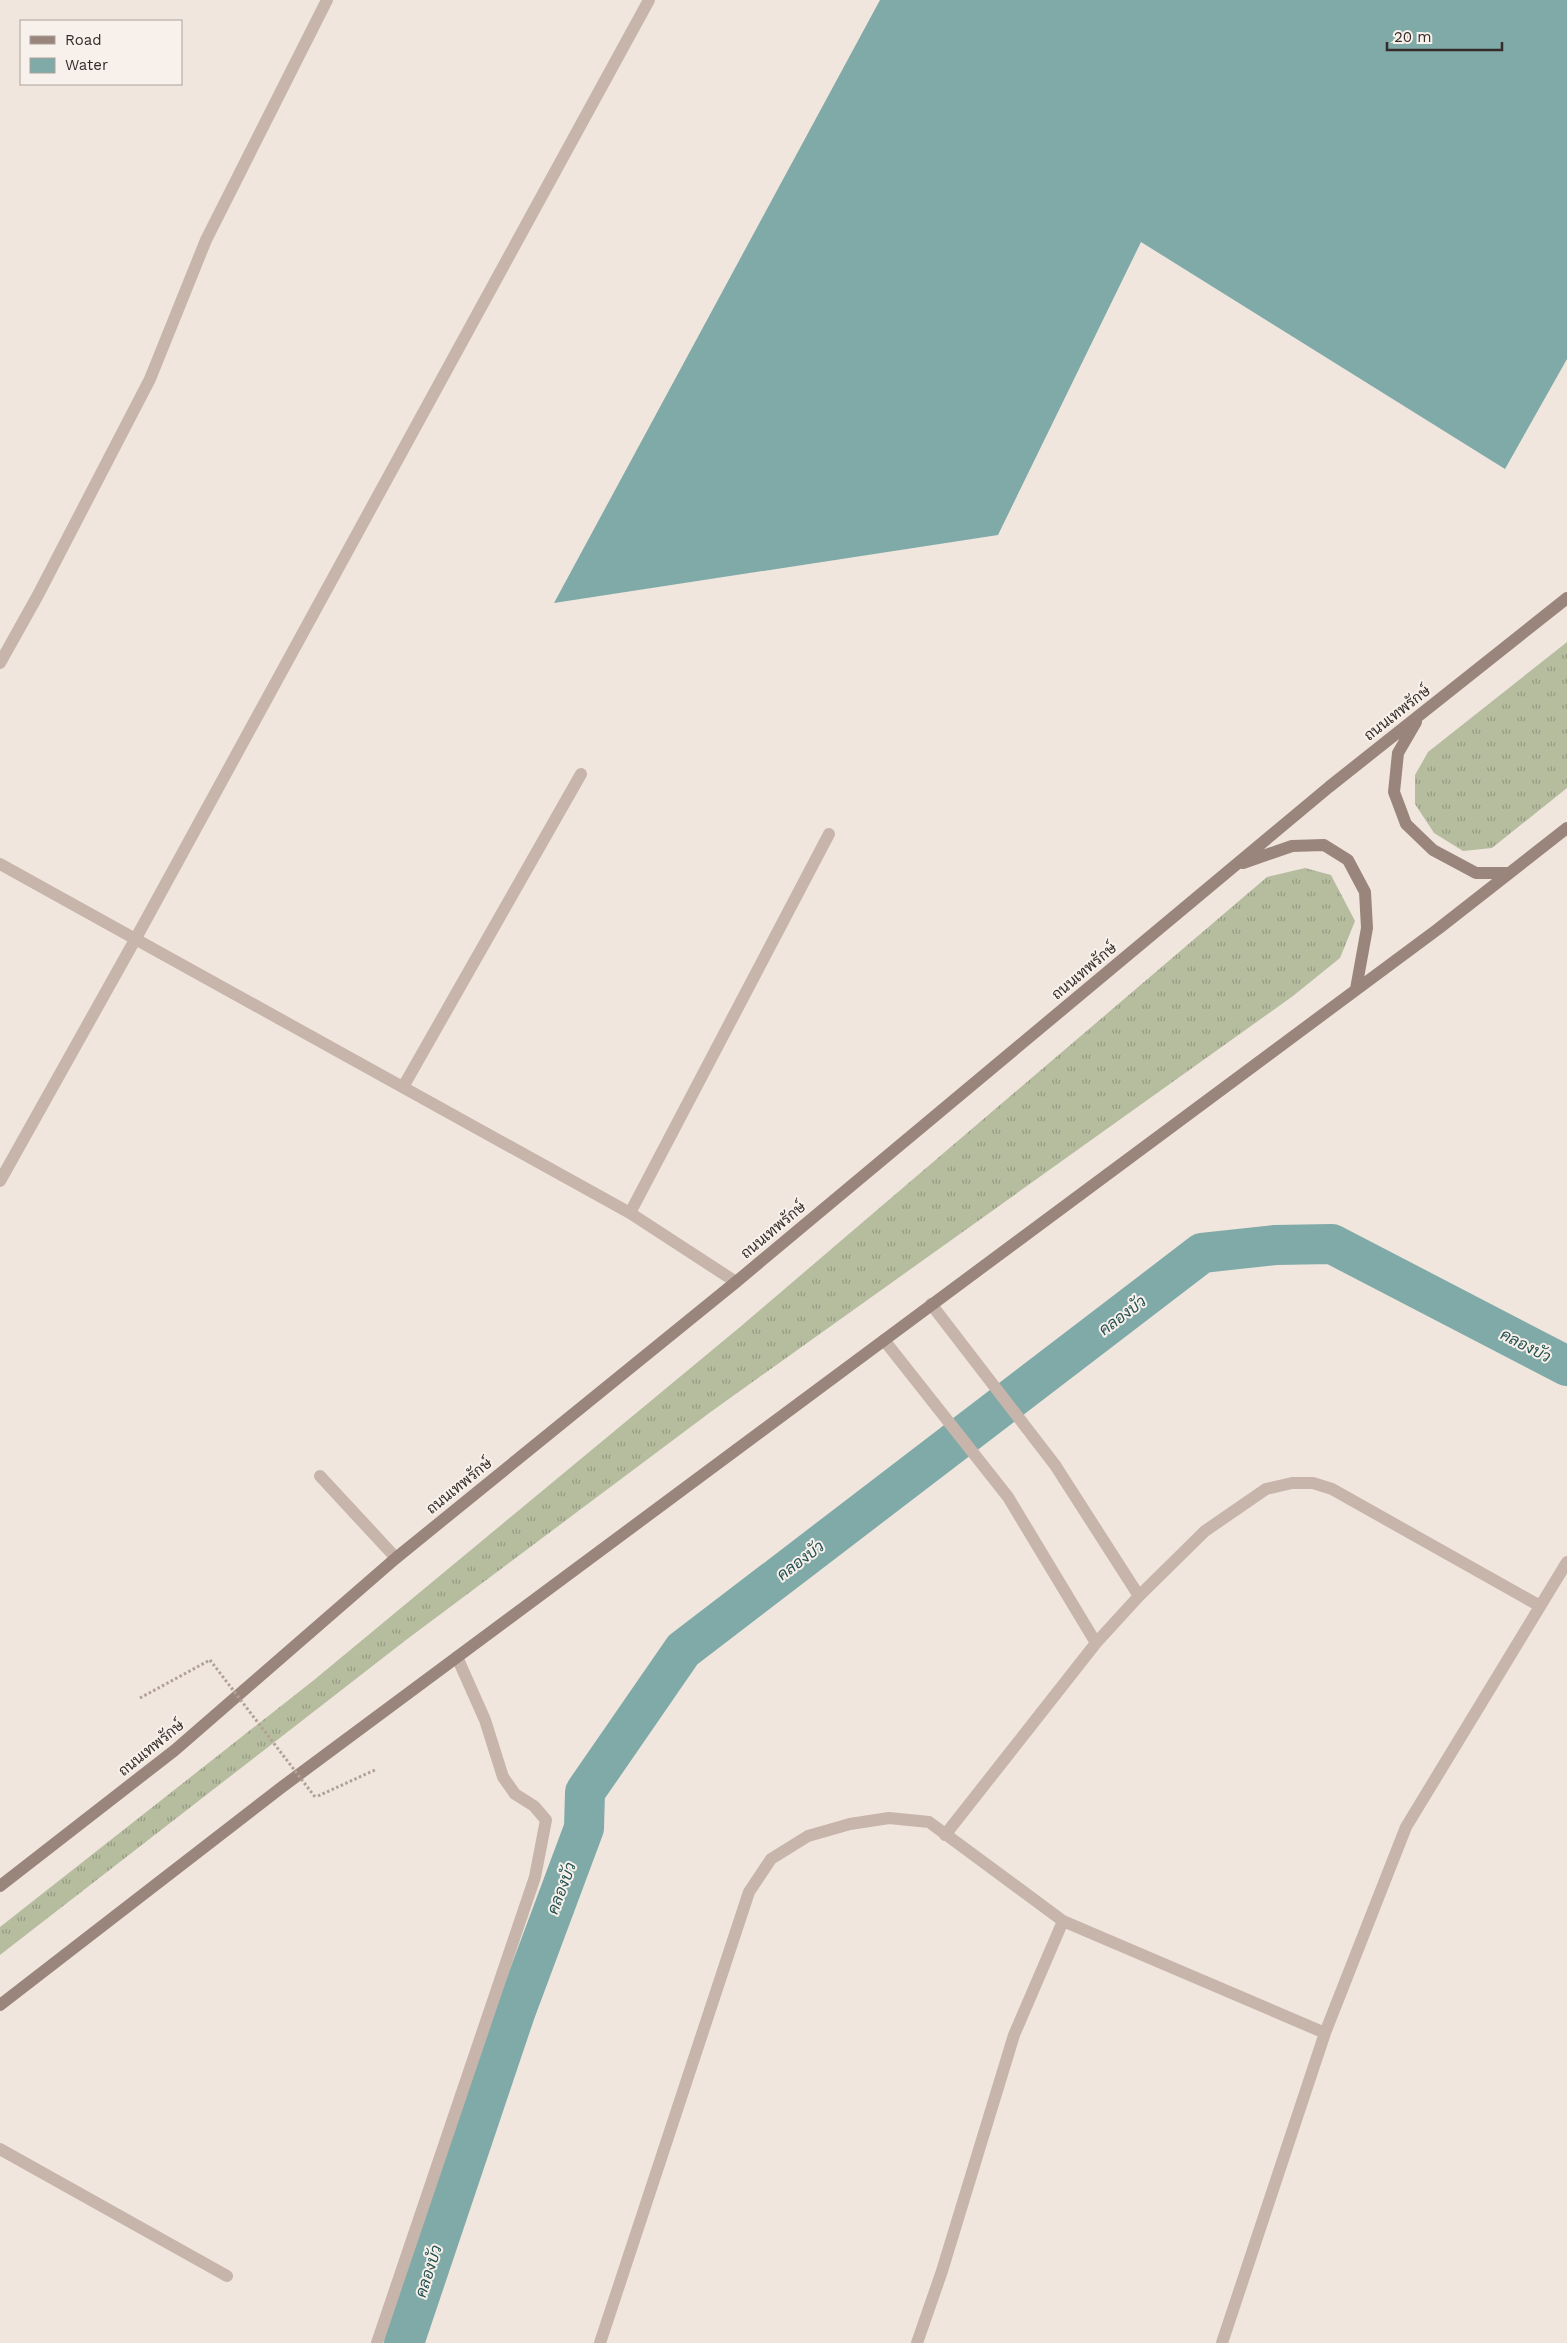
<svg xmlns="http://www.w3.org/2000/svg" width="1567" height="2343" viewBox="0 0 1567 2343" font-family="'Work Sans',Sarabun,sans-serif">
	<defs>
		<pattern id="grass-tufts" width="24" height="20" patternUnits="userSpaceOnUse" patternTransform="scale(1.25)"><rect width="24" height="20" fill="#b6bd9f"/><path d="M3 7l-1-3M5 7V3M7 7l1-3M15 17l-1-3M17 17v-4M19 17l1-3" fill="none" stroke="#959a82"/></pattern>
	</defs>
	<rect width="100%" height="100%" fill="#f0e6de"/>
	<path fill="url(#grass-tufts)" d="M1567,642V788L1492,848L1463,851L1434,833L1415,804V775L1428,752Z
		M1305,868L1331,875L1355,921L1340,958L1293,996L712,1411L406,1640L0,1955V1927L314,1680L740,1327L1267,877Z"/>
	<path fill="#7faaa8" d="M880,0H1567V359L1505,469L1141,242L998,535L554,603Z"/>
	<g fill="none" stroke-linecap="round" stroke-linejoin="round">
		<path stroke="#7faaa8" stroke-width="40" d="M404,2343L515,2013L584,1828L585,1792L683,1650L1202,1253L1275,1245L1332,1244L1567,1366"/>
		<path stroke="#b29f95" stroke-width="3" stroke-dasharray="2.5 2.5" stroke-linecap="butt" d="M140,1698L210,1660
			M318,1796L377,1769"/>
		<path stroke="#c7b5ab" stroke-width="12" d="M320,1476L396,1558"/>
		<path stroke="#c7b5ab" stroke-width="12" d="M0,663L38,595L150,379L206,240L327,0
			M0,864L630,1213L829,834
			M403,1087L581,774
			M0,1181L136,938L649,0
			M630,1213L736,1282
			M931,1304L1055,1465L1139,1596
			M884,1340L1008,1497L1096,1643
			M945,1835L1096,1643L1139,1596L1205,1531L1266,1489L1292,1483H1313L1332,1489L1540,1606
			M0,2149L227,2276
			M377,2343L535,1877L546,1820L534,1806L515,1794L503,1777L485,1720L457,1657
			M600,2343L749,1892L771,1859L808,1836L850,1824L889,1818L929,1822L1063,1921L1325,2033
			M917,2343L942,2271L1014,2035L1063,1921
			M1222,2343L1325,2033L1406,1827L1567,1562"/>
		<path stroke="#9a857c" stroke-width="12" d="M1416,722L1398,753L1394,792L1406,824L1433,850L1476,873H1509
			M1243,863L1292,846L1324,845L1348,860L1365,892L1367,928L1356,989
			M0,1886L175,1750L396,1558L736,1282L1329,787L1567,598
			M0,2005L282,1787L1438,929L1567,828"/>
		<path stroke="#b29f95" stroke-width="3" stroke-dasharray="2.5 2.5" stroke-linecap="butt" d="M210,1660L315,1797"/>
	</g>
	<g text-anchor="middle" stroke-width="4" stroke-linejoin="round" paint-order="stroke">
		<g font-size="15" fill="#352c29" stroke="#f8f0ea">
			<text transform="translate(1397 713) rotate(-38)" y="5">ถนนเทพรักษ์</text>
			<text transform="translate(1084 971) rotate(-40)" y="5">ถนนเทพรักษ์</text>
			<text transform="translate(773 1230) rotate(-40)" y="5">ถนนเทพรักษ์</text>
			<text transform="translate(459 1486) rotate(-39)" y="5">ถนนเทพรักษ์</text>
			<text transform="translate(151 1748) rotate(-39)" y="5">ถนนเทพรักษ์</text>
		</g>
		<g font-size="16" font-style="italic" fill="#235252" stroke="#f8f0ea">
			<text transform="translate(1122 1315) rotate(-37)" y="6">คลองบัว</text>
			<text transform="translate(1526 1345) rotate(27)" y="6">คลองบัว</text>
			<text transform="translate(800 1560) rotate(-37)" y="6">คลองบัว</text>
			<text transform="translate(561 1888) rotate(-69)" y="6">คลองบัว</text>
			<text transform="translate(428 2271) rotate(-72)" y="6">คลองบัว</text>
		</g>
	</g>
	<rect x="20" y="20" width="162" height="65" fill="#f8f0ea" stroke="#aaa29d"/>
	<rect x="30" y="36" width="25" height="8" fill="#9a857c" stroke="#aaa29d"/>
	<text x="65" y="45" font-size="15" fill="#352c29">Road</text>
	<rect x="30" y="58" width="25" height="15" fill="#7faaa8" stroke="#aaa29d"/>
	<text x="65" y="70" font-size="15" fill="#352c29">Water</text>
	<path d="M1387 42v8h115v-8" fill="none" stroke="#352c29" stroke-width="2.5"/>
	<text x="1394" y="42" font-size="15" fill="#352c29" stroke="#f8f0ea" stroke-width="4" paint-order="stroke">20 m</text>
</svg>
